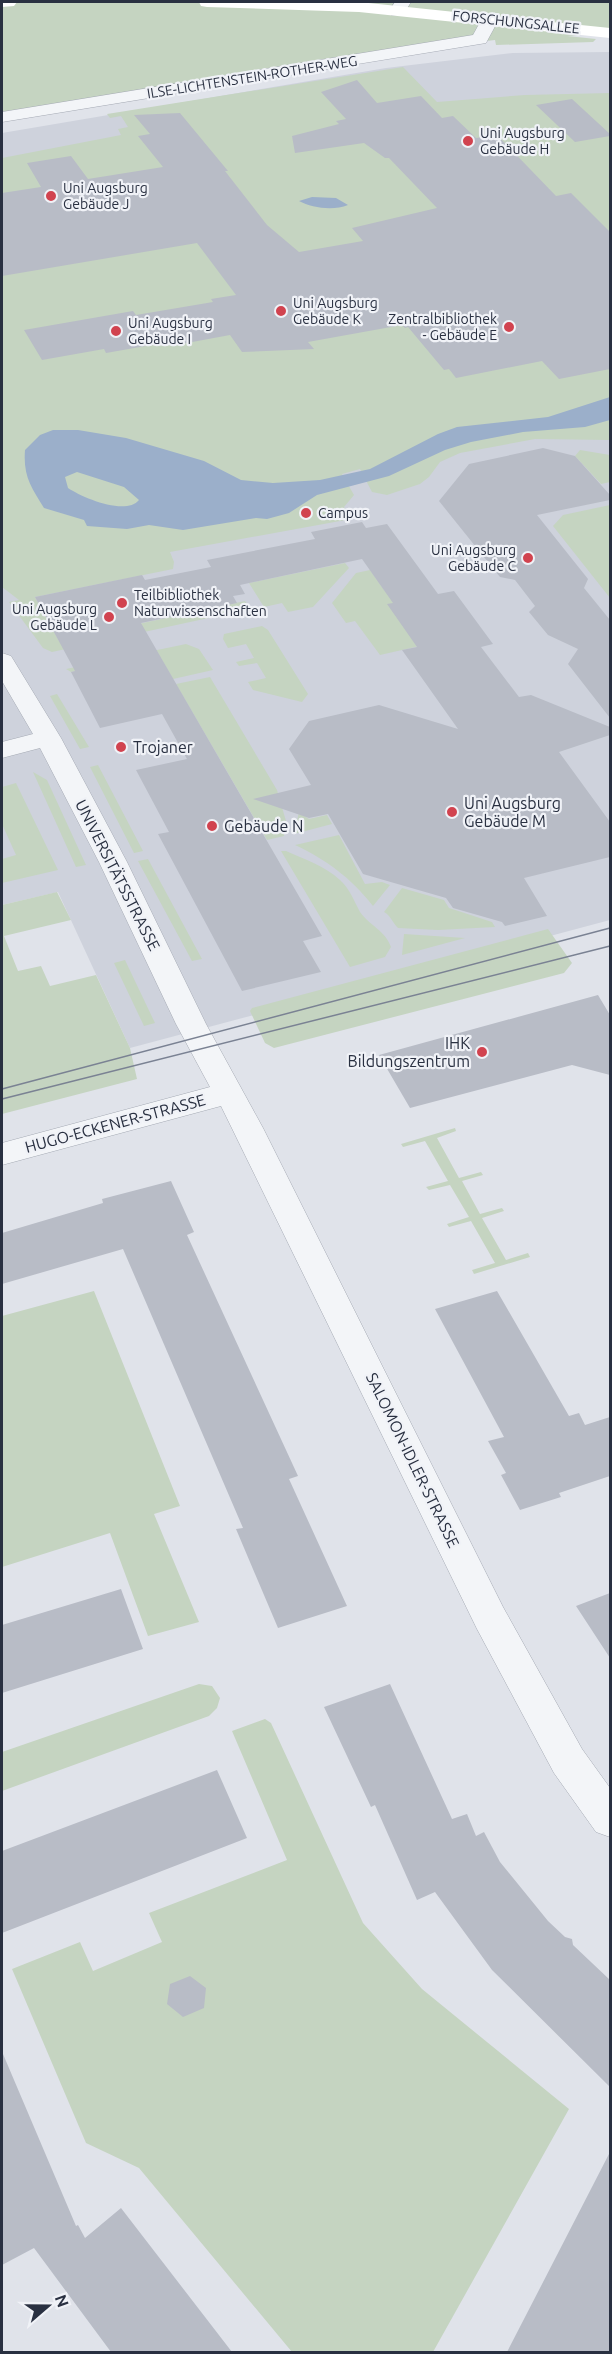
<svg xmlns="http://www.w3.org/2000/svg" width="612" height="2354" viewBox="0 0 612 2354" font-family="Ubuntu,sans-serif">
	<rect width="100%" height="100%" fill="#e0e3ea"/>
	<path fill="#ced2dc" d="M610,52V920L130,1048L58,892L2,905V133L386,68L513,53Z"/>
	<path fill="#c5d4c1" d="M2,2H610V33L567,36L596,39L593,42L496,45L495,40L453,45L2,117Z
		M403,67L437,102L525,95L610,93V440L535,439L460,453L440,462L429,477L420,484L387,495L372,492L360,469L342,474L354,495L344,507L351,519L170,552L174,562L173,569L35,597L59,641L245,601L250,609L52,652L43,648L9,602L19,600L2,587V158L121,135L118,129L128,127L121,116L110,118L107,114Z
		M580,450L610,455V482L601,484L575,456Z
		M610,505V598L553,526L563,515Z
		M345,563L349,568L313,607L288,612L282,603L264,607L249,583Z
		M370,570L385,591H388L424,645L380,655L355,621L346,623L332,603L356,573Z
		M262,626L268,630L308,694L302,702L253,690L248,682L266,678L257,663L239,666L236,662L254,658L246,644L228,648L223,639L224,634Z
		M186,644L199,649L213,670L173,679L158,653L71,672L66,669Z
		M210,677L277,790L286,821L284,836L267,840L176,684Z
		M57,694L89,747L80,749L50,696Z
		M98,765L143,851L134,853L90,767Z
		M33,772L47,780L86,865L76,867Z
		M16,783L58,870L2,883V859L16,855L2,824V787Z
		M299,812L309,819L327,815L332,824L294,834Z
		M339,835L365,884L382,882L390,885L373,906C351,878 327,860 295,845Z
		M281,851H286C304,859 325,866 340,880C350,889 354,901 360,912C370,926 385,930 391,947L385,957L350,967Z
		M148,859L202,959L192,961L138,861Z
		M402,888L444,900L449,908L492,922L495,927L438,930L398,928C392,922 391,916 384,912Z
		M57,892L71,920L4,936L18,971L41,966L50,986L96,975L130,1048L137,1079L2,1114V905Z
		M548,929L572,963L564,973L274,1048L265,1043L250,1011L252,1008Z
		M404,934L465,938L402,955Z
		M125,960L155,1023L144,1026L114,963Z
		M455,1128L456,1131L437,1138L459,1178L481,1172L483,1175L462,1181L480,1214L502,1208L504,1211L482,1218L506,1260L528,1253L530,1257L474,1274L472,1270L495,1263L471,1221L449,1227L447,1224L469,1217L450,1185L429,1190L426,1187L448,1181L425,1141L403,1147L401,1144Z
		M94,1291L180,1506L154,1514L199,1622L148,1636L110,1533L2,1567V1316Z
		M199,1684L212,1686L220,1698L217,1708L209,1716L2,1791V1752Z
		M265,1719L271,1723L363,1923L422,1989L569,2109L433,2352H292L139,2168L86,2143L12,1969L80,1942L93,1971L162,1942L149,1913L287,1860L232,1731Z"/>
	<path fill="#9bafca" fill-rule="evenodd" d="M312,197L336,198L348,205C333,211 312,208 299,201Z
		M610,397V420L585,427L523,432L471,442L445,450L389,476L317,495L289,513L267,519L256,518L183,530L149,525L127,529L87,526L84,520L44,508C31,487 23,476 25,450L40,435L53,430H78L126,438L204,461L241,480L273,483L320,480L370,469L438,434L457,427L548,417ZM77,472L124,487L139,500C126,516 83,498 68,488L65,477Z"/>
	<path fill="#b8bcc6" d="M357,80L377,103L421,96L442,118L453,116L476,138L497,135L556,196L571,193L610,232V369L559,379L542,361L456,378L449,369L444,370L408,327L405,328L402,325L308,342L314,349L242,352L230,335L176,345L174,341L106,353L104,349L42,360L24,330L133,311L136,315L213,302L211,299L236,295L197,243L2,276V193L41,187L27,163L71,156L88,179L163,167L138,136L150,134L134,115L180,113L228,171H225L267,225L299,252L363,241L352,228L437,208L389,158H385L364,143L295,153L292,136L339,124L336,121L346,119L321,92Z
		M572,99L610,134V136L575,142L536,105Z
		M543,448L575,456L610,495V500L537,515L588,579L584,588L610,620V718L568,664L578,649L548,635L529,612L535,606L515,580L500,577L439,501L469,464Z
		M362,522L366,528L387,524L438,594L454,591L493,644L481,647L519,697L531,695L610,727V735L559,752L610,822V857L524,878L547,916L505,926L502,922L453,908L446,898L363,874L328,814L309,818L253,799L311,785L289,749L309,721L379,705L458,729L402,650L417,647L387,604L393,603L362,559L240,585L245,594L233,596L237,603L141,623L322,936L303,941L321,972L242,991L158,834L169,832L136,770L187,759L162,714L100,728L71,672L75,671L35,597L142,575L145,580L211,567L207,560L315,539L311,532Z
		M598,995L610,1015V1075L572,1065L410,1108L379,1055Z
		M171,1181L194,1232L187,1235L298,1476L289,1479L347,1606L278,1628L236,1529L243,1528L123,1249L2,1284V1233L103,1203L102,1199Z
		M497,1291L569,1416L579,1413L585,1425L610,1417V1476L559,1493L561,1497L520,1510L501,1475L506,1473L488,1441L504,1437L435,1309Z
		M121,1589L143,1649L2,1693V1625Z
		M610,1593V1658L576,1606Z
		M390,1684L452,1819L467,1814L476,1836L484,1832L500,1862L548,1921L565,1937L572,1939L573,1945L610,1980V2087L492,1970L435,1892L417,1900L375,1805L371,1807L324,1707Z
		M217,1770L247,1838L2,1933V1851Z
		M190,1976L206,1988L204,2008L183,2017L167,2004L170,1984Z
		M2,2054H3L76,2226L78,2225L85,2238L121,2208L232,2352H111L34,2248L2,2265Z
		M610,2152V2352H507L540,2288Z"/>
	<g fill="none" stroke-linecap="round" stroke-linejoin="round">
		<g stroke="#a5aab4" stroke-width="1">
			<path id="street" d="M395,2H411L403,15H391L389,11Z
				M490,14L496,15L499,19L486,43L480,44L2,122V112L473,35L484,15Z
				M2,653L11,656L61,738L127,862L206,1024L263,1128L503,1607L582,1749L610,1788V1837L596,1832L554,1773L477,1629L221,1106L2,1165V1143L210,1087L176,1024L99,862L40,748L2,758V742L33,734L2,681Z"/>
		</g>
		<use href="#street" fill="#f3f5f8" fill-rule="evenodd"/>
		<path fill="#fff" fill-rule="evenodd" d="M2,2H17L14,6L2,7Z
			M199,2H359L610,28V38L359,12L207,7L201,6Z"/>
		<path stroke="#7a8293" stroke-width="1.5" d="M2,1089L610,928
			M2,1099L610,946"/>
	</g>
	<g fill="#d1434f" stroke="#f0f2f7" stroke-width="2">
		<circle cx="468" cy="141" r="6"/>
		<circle cx="51" cy="196" r="6"/>
		<circle cx="281" cy="311" r="6"/>
		<circle cx="509" cy="327" r="6"/>
		<circle cx="116" cy="331" r="6"/>
		<circle cx="306" cy="513" r="6"/>
		<circle cx="528" cy="558" r="6"/>
		<circle cx="122" cy="603" r="6"/>
		<circle cx="109" cy="617" r="6"/>
		<circle cx="121" cy="747" r="6"/>
		<circle cx="452" cy="812" r="6"/>
		<circle cx="212" cy="826" r="6"/>
		<circle cx="482" cy="1052" r="6"/>
	</g>
	<g text-anchor="middle" stroke-width="4.5" stroke-linejoin="round" paint-order="stroke">
		<g font-size="14" fill="#293041" stroke="#f0f2f7">
			<text transform="translate(516 22) rotate(6)" y="5">FORSCHUNGSALLEE</text>
			<text transform="translate(252 77) rotate(-9)" y="5">ILSE-LICHTENSTEIN-ROTHER-WEG</text>
		</g>
		<g font-size="14" fill="#293041" stroke="#f0f2f7" text-anchor="start">
			<text x="480" y="138">Uni Augsburg<tspan x="480" dy="16">Gebäude H</tspan></text>
			<text x="63" y="193">Uni Augsburg<tspan x="63" dy="16">Gebäude J</tspan></text>
			<text x="293" y="308">Uni Augsburg<tspan x="293" dy="16">Gebäude K</tspan></text>
			<text x="497" y="324" text-anchor="end">Zentralbibliothek<tspan x="497" dy="16">- Gebäude E</tspan></text>
			<text x="128" y="328">Uni Augsburg<tspan x="128" dy="16">Gebäude I</tspan></text>
			<text x="318" y="518">Campus</text>
			<text x="516" y="555" text-anchor="end">Uni Augsburg<tspan x="516" dy="16">Gebäude C</tspan></text>
			<text x="134" y="600">Teilbibliothek<tspan x="134" dy="16">Naturwissenschaften</tspan></text>
			<text x="97" y="614" text-anchor="end">Uni Augsburg<tspan x="97" dy="16">Gebäude L</tspan></text>
		</g>
		<g font-size="16" fill="#293041" stroke="#f0f2f7" text-anchor="start">
			<text x="133" y="753">Trojaner</text>
			<text x="464" y="809">Uni Augsburg<tspan x="464" dy="18">Gebäude M</tspan></text>
			<text x="224" y="832">Gebäude N</text>
			<text x="470" y="1049" text-anchor="end">IHK<tspan x="470" dy="18">Bildungszentrum</tspan></text>
		</g>
		<g font-size="16" fill="#293041" stroke="#f0f2f7">
			<text transform="translate(118 875) rotate(63)" y="6">UNIVERSITÄTSSTRASSE</text>
			<text transform="translate(115 1123) rotate(-15)" y="6">HUGO-ECKENER-STRASSE</text>
			<text transform="translate(413 1460) rotate(64)" y="6">SALOMON-IDLER-STRASSE</text>
		</g>
	</g>
	<rect width="612" height="2354" fill="none" stroke="#293041" stroke-width="6"/>
	<g transform="translate(48 2306) rotate(70)" stroke="#f0f2f7" stroke-width="4.5" paint-order="stroke">
	<path d="M0-4.5L10 22L0 15L-10 22Z" fill="#293041"/>
	<text y="-9" font-size="16" font-weight="bold" text-anchor="middle" fill="#293041">N</text>
	</g>
</svg>
